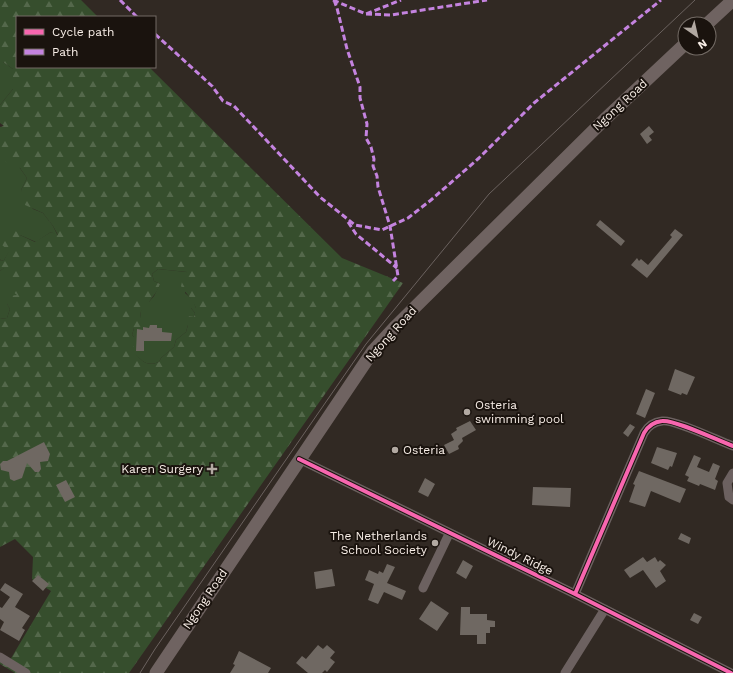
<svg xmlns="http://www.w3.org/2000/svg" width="733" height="673" viewBox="0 0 733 673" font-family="'Work Sans',sans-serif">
	<defs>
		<pattern id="forest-firs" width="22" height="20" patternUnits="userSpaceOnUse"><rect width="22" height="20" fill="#364e2d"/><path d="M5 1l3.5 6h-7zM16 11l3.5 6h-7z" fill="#54684b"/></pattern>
	</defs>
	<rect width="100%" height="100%" fill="#312923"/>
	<path fill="#364e2d" d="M0,62H3L13,69V89L0,105Z
		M0,147H5L27,178L21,190L33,209L43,213L53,226L58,236L51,232L36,242L20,235L4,260L1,261L0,259Z
		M5,267L18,295L7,304L10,309L7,318L0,319V271Z
		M158,269L187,272L185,293L193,300L196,308H191L195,313L194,318L188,316V325L186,332L176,340L174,347L161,358L159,362C146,367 143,361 133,353L134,337L132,335L134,328L140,318L141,311L154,296L160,284L154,281L152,274Z"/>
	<path fill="url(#forest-firs)" fill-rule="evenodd" d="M0,0H81L98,17H17V67H149L342,258L403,283L129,673H15L0,664V655L10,660L51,591L32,579L33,557L15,539L0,547V319L7,318L10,309L7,304L8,296L17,295L9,289L10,278H1L4,268L0,271V259L1,261L4,260L9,251L2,245L12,227L20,235L35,242L51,232L58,235L53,226L43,213L25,205L21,190L27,178L20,168L9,166L1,155L5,148L0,147V127L4,126L0,123V105L13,89V69L3,62H0ZM158,269L187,272L183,278L181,286C186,294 192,298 196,308H191L195,313L194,317L188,316L185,321L188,325L186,332L176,340L174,347L161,358L159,362C146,367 143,361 134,353V337L132,335L134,328H142L143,321L140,318L141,311L149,309V302L157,291L160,284L154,281L152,274Z"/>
	<path fill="#6f6862" d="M649,126L654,132L649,136L652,140L647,144L640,134Z
		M600,220L625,241L621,246L596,225Z
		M675,229L683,235L647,278L631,265L637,258L639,261L641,259L648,265L672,237L670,235Z
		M150,325H157V328H162V332L172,333L171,341H144V351H136L137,329L143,330V327L149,328Z
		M675,369L695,377L687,395L682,393L681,395L668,390Z
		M646,389L655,393L645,418L636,414Z
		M470,421L476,430L462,438L463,441L458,446L459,449L449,454L444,445L454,440L451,434L457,430L456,428Z
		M630,424L635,427L628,437L623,433Z
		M44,442L50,454L48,461L40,462L41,469L39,472H35L27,463L22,478L14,481L10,479L9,472L1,470L0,464L3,461H7Z
		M657,447L677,453L672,467L670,466L668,470L651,463Z
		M694,455L701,458L697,467L709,472L713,463L720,466L715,479L718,481L715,490L700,484L699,486L687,481L689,477L685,475Z
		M639,471L686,489L680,503L651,491L645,507L629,502L635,485L633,484Z
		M425,478L435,484L428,497L418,492Z
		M66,480L75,497L65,502L56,485Z
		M533,487L571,488L570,507L532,505Z
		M681,533L691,538L689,544L678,539Z
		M643,557L647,562L655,557L658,562L660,560L666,565L660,571L666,581L656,588L643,570L630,578L624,570Z
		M463,560L473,566L466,579L456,573Z
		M387,564L395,567L387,583L406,591L402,600L384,592L378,604L368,600L374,584L365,580L369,570L378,574L379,571L383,573Z
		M332,569L335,586L316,589L314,572Z
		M38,575L49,584L43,591L32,581Z
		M5,583L23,594L15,607L30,616L22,628L25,630L19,641L0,630L4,622L0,619V607L2,608L10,597L0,590Z
		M431,601L449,613L437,631L419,619Z
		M461,607H470V614H487V620L495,621V627H490V633H486V644H477V635H460Z
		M694,613L702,617L698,624L690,620Z
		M318,645L323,649L327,645L335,652L330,658L335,662L327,672L325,670L322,673H308L296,663L302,656L306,659Z
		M239,651L271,668L268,673H230L235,665L233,664Z"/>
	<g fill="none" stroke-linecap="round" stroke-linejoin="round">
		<path stroke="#6c6160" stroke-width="9" d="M299,459L575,594L731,673
			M733,473L727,483L729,497L733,500
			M423,588L449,534
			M575,594L644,433C648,426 653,422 662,421C674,419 719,441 733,446
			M0,657L26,673
			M565,673L605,609"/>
		<path stroke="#6f6361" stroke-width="13" d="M707,24L733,0
			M156,673L373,351L396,326L604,120L685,44"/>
		<path stroke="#6b625f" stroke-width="1" d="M140,673L155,649L366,344L489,194L695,0"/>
		<path stroke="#c483df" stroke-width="3" stroke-dasharray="6 3" stroke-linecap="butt" d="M120,0L137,17
			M333,0L366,14L401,0
			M334,0L337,8L347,49L360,87V98L367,124L366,138L371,147L374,159L373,166L377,176L378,187L390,226L398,276L393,281
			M366,14L391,15L487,0
			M155,34L212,86L223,101L234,106L320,197L355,225L382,230L408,218L431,200L479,158L534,103L661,0
			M348,222L356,234L397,268"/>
		<g stroke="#1a130e" stroke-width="6">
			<path id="cycleway" d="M299,459L575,594L731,673
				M575,594L644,433C648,426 653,422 662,421C674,419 719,441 733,446"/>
		</g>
		<use href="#cycleway" stroke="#f766af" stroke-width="4"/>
	</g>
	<g fill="#b2a9a2" stroke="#1a130e" stroke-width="1.5">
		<circle cx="467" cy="412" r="4"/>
		<circle cx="395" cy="450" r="4"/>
		<path d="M210 463h4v4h4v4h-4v4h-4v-4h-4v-4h4z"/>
		<circle cx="435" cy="543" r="4"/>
	</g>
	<g text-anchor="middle" stroke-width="4" stroke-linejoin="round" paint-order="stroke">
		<g font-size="12" fill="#f8eee7" stroke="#1a130e">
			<text transform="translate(620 105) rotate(-43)" y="4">Ngong Road</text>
			<text transform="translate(391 334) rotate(-48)" y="4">Ngong Road</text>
			<text transform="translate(520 556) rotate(26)" y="4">Windy Ridge</text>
			<text transform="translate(205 599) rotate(-56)" y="4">Ngong Road</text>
		</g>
		<g font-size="12" fill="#f8eee7" stroke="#1a130e" text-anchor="start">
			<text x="475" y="409">Osteria<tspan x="475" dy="14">swimming pool</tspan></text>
			<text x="403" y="454">Osteria</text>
			<text x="203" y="473" text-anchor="end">Karen Surgery</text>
			<text x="427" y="540" text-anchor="end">The Netherlands<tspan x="427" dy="14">School Society</tspan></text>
		</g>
	</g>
	<rect x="16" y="16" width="140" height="52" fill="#1a130e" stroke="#736b65"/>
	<rect x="24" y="29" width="20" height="6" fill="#f766af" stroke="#736b65"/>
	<text x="52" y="36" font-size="12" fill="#f8eee7">Cycle path</text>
	<rect x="24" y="49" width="20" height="6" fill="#c483df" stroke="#736b65"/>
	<text x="52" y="56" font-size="12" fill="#f8eee7">Path</text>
	<g transform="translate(697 36) rotate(146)"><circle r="19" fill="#1a130e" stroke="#736b65"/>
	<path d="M0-3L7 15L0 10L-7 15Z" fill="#b2a9a2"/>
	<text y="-6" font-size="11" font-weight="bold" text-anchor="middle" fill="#f8eee7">N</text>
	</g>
</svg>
